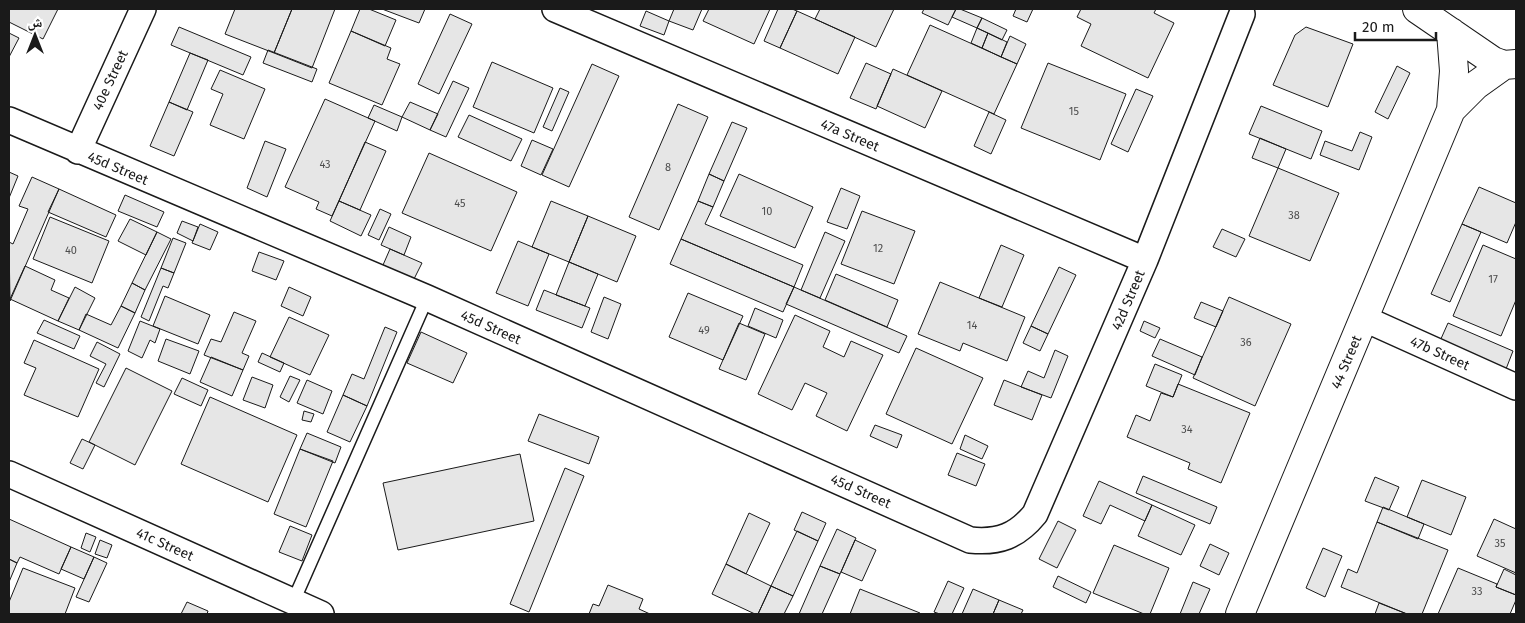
<svg xmlns="http://www.w3.org/2000/svg" width="1525" height="623" viewBox="0 0 1525 623" font-family="'Fira Sans','Noto Naskh Arabic',sans-serif">
	<rect width="100%" height="100%" fill="#fff"/>
	<path fill="#e6e6e6" stroke="#1a1a1a" d="M9,9H58L43,39L9,22Z
		M235,9H292L274,53L225,34Z
		M292,9H335L312,68L274,53Z
		M360,9H369L396,20L385,46L351,31Z
		M382,9H425L419,23Z
		M674,9H702L693,30L669,21Z
		M709,9H770L754,44L703,21Z
		M778,9H792L797,11L780,48L764,41Z
		M820,9H894L876,47L815,19Z
		M924,9H956L948,25L922,13Z
		M956,9H960L982,18L977,28L952,17Z
		M1016,9H1033L1027,22L1013,16Z
		M1081,9H1156L1154,13L1174,23L1148,78L1081,46L1091,24L1077,17Z
		M646,11L669,21L664,35L640,26Z
		M797,11L855,37L838,74L780,48Z
		M450,14L472,24L439,94L418,84Z
		M982,18L1007,30L1002,40L977,28Z
		M930,25L1017,64L994,114L907,75Z
		M179,27L251,57L243,75L171,45Z
		M1306,27L1353,44L1328,107L1273,85L1295,35Z
		M977,28L988,33L982,48L971,43Z
		M351,31L391,48L387,59L400,64L382,105L329,83Z
		M9,33L19,38L9,57Z
		M988,33L1007,42L1001,57L982,48Z
		M1010,36L1026,44L1017,64L1001,57Z
		M268,50L317,69L312,82L263,63Z
		M190,53L208,60L187,110L169,102Z
		M492,62L553,88L534,133L473,107Z
		M866,63L891,74L876,109L850,98Z
		M1048,63L1126,94L1100,160L1021,128Z
		M592,64L619,76L569,187L542,175Z
		M1397,66L1410,73L1388,119L1375,112Z
		M893,69L942,91L925,128L877,106Z
		M220,70L265,89L244,139L210,125L223,94L211,89Z
		M453,81L469,88L446,137L430,130Z
		M560,88L569,92L552,131L543,127Z
		M1136,89L1153,96L1128,152L1111,144Z
		M325,99L375,121L332,216L316,209L319,202L285,187Z
		M169,102L193,112L174,156L150,146Z
		M410,102L438,114L430,130L402,117Z
		M678,104L708,117L659,230L629,217Z
		M374,105L402,117L397,131L368,118Z
		M1261,106L1322,131L1311,159L1249,134Z
		M989,112L1006,120L991,154L974,146Z
		M469,115L522,139L511,161L458,137Z
		M732,122L747,128L724,181L709,174Z
		M1360,132L1372,137L1359,170L1320,155L1325,141L1352,151Z
		M1260,138L1286,149L1278,168L1252,158Z
		M532,140L553,149L541,175L521,166Z
		M265,141L286,149L267,197L247,188Z
		M365,142L386,151L360,210L339,201Z
		M429,153L517,192L491,251L402,213Z
		M1278,168L1339,193L1310,261L1249,236Z
		M9,172L18,176L9,198Z
		M709,174L724,181L713,207L698,201Z
		M739,174L813,207L795,248L720,216Z
		M32,177L59,189L10,301L9,242L13,244L28,209L19,206Z
		M1479,187L1516,203V222L1507,243L1462,224Z
		M841,188L860,196L847,229L827,222Z
		M59,189L116,215L106,237L48,212Z
		M125,195L164,212L157,227L118,211Z
		M339,201L371,215L361,236L330,221Z
		M551,201L588,216L569,262L532,247Z
		M698,201L713,207L705,224L803,265L794,287L681,239Z
		M380,209L391,214L379,240L368,235Z
		M862,211L915,231L894,284L841,264Z
		M588,216L636,236L617,282L569,262Z
		M50,217L109,241L92,283L33,259Z
		M130,219L157,232L146,255L118,241Z
		M182,221L198,227L193,241L177,233Z
		M200,224L218,232L210,250L192,243Z
		M1462,224L1481,232L1450,302L1431,294Z
		M389,227L411,237L404,255L381,245Z
		M1222,229L1245,239L1236,257L1213,247Z
		M157,232L171,239L145,290L132,283Z
		M825,232L845,241L820,298L801,290Z
		M173,238L186,243L174,273L161,268Z
		M681,239L794,287L783,312L670,264Z
		M518,241L549,254L528,306L496,293Z
		M1001,245L1024,255L1002,307L979,298Z
		M1483,245L1516,259V300L1501,336L1453,316Z
		M390,249L422,263L414,279L383,265Z
		M259,252L284,261L276,280L252,271Z
		M569,262L598,274L585,306L556,295Z
		M25,266L55,280L51,290L69,298L58,321L10,299Z
		M1059,267L1076,275L1048,334L1031,326Z
		M161,268L174,273L168,288L163,286L149,321L141,317Z
		M836,274L898,300L887,327L825,300Z
		M940,282L1025,317L1007,361L963,343L960,351L918,334Z
		M132,283L145,290L135,313L121,306Z
		M75,287L95,298L79,330L58,321Z
		M289,287L311,297L303,316L281,306Z
		M794,287L907,336L899,353L786,304Z
		M544,290L590,308L582,328L536,310Z
		M688,293L743,316L723,360L669,337Z
		M165,296L210,315L198,344L153,326Z
		M604,297L621,304L608,339L591,332Z
		M1229,297L1291,324L1255,406L1193,378Z
		M1201,302L1223,311L1216,327L1194,318Z
		M121,306L135,313L118,348L79,330L86,314L111,325Z
		M755,308L783,320L776,338L748,326Z
		M234,312L256,321L242,353L249,356L243,370L204,355L211,339L221,342Z
		M795,315L830,331L823,347L844,357L851,341L883,355L847,431L816,416L827,393L805,383L792,410L758,394Z
		M289,317L329,335L310,375L270,357Z
		M44,320L80,336L74,349L37,333Z
		M140,321L160,329L155,343L150,340L142,358L128,351Z
		M1144,321L1160,328L1155,338L1140,331Z
		M739,323L765,334L746,380L719,369Z
		M1448,323L1513,351L1506,369L1440,341Z
		M1031,326L1048,334L1040,351L1023,343Z
		M385,327L397,332L367,406L343,395L352,374L364,379Z
		M421,332L467,353L453,383L407,363Z
		M166,339L199,351L190,374L158,361Z
		M1160,339L1202,357L1195,375L1152,356Z
		M34,340L99,369L78,417L24,395L36,368L24,363Z
		M97,342L120,354L104,387L96,383L106,364L90,356Z
		M916,348L983,378L952,444L886,414Z
		M1055,350L1068,356L1051,398L1021,387L1028,371L1044,378Z
		M262,353L284,363L280,372L258,362Z
		M211,357L243,370L232,396L200,382Z
		M1155,364L1182,375L1173,397L1146,386Z
		M126,368L172,391L135,465L89,442Z
		M290,376L300,380L289,402L280,397Z
		M252,377L273,385L265,408L243,400Z
		M182,378L208,390L201,406L174,394Z
		M307,380L332,391L323,414L297,403Z
		M1004,380L1042,395L1032,420L994,405Z
		M1178,384L1250,413L1221,483L1188,469L1190,463L1127,437L1136,415L1150,421L1161,393L1173,397Z
		M343,395L367,406L350,442L327,432Z
		M210,397L297,435L268,502L181,464Z
		M304,411L314,414L311,422L302,420Z
		M539,414L599,437L589,464L528,441Z
		M875,425L902,435L897,448L870,436Z
		M307,433L341,447L335,463L300,449Z
		M965,435L988,446L982,459L960,449Z
		M82,439L95,445L83,469L70,463Z
		M300,449L333,461L306,527L274,514Z
		M957,453L985,464L976,486L948,475Z
		M520,454L534,521L398,550L383,483Z
		M565,468L584,476L529,612L510,604Z
		M1143,476L1217,507L1210,524L1136,493Z
		M1375,477L1399,487L1389,510L1365,501Z
		M1422,480L1466,497L1451,535L1407,517Z
		M1099,481L1152,505L1145,521L1110,505L1101,524L1083,516Z
		M1152,505L1195,525L1181,555L1138,536Z
		M1383,507L1424,524L1418,539L1377,522Z
		M802,512L826,523L818,541L794,530Z
		M749,513L770,523L746,574L726,564Z
		M9,519L71,547L59,574L20,557L17,563L9,559Z
		M1494,519L1516,529V573L1477,556Z
		M1058,521L1076,530L1057,568L1039,559Z
		M1377,522L1448,550L1422,614H1407L1341,587L1348,569L1357,573Z
		M290,526L312,535L302,561L279,552Z
		M837,529L856,538L840,574L820,566Z
		M797,531L818,541L793,596L771,586Z
		M86,533L96,537L90,552L81,548Z
		M100,540L112,545L107,558L95,554Z
		M855,540L876,550L862,581L841,572Z
		M1210,544L1229,553L1219,575L1200,566Z
		M1114,545L1169,568L1150,614H1144L1093,593Z
		M71,547L94,557L84,579L61,569Z
		M1323,548L1342,556L1325,597L1306,588Z
		M94,557L107,563L89,602L76,597Z
		M9,559L17,563L9,582Z
		M726,564L771,586L758,614H755L712,594Z
		M820,566L840,574L822,614H799Z
		M23,568L75,588L65,614H9V602Z
		M1458,568L1497,584L1496,587L1516,595V600L1510,614H1438Z
		M1504,569L1516,575V595L1496,587Z
		M1058,576L1091,592L1086,603L1053,587Z
		M948,581L964,588L952,614H940L934,612Z
		M1193,582L1210,589L1199,614H1180Z
		M608,585L643,599L639,609L650,614H589L593,604L599,606Z
		M771,586L793,596L784,614H758Z
		M860,589L920,613L919,614H850Z
		M973,589L999,600L993,614H962Z
		M999,600L1023,610L1021,614H993Z
		M187,602L208,611L207,614H181Z
		M1379,603L1407,614H1375Z"/>
	<g fill="none" stroke-linecap="round" stroke-linejoin="round">
		<g stroke="#1a1a1a" stroke-width="15">
			<path id="service" d="M293,602L427,298"/>
		</g>
		<g stroke="#1a1a1a" stroke-width="28">
			<path id="minor" d="M555,9L1145,260
				M9,120L427,298L970,540C999,543 1017,536 1035,514L1145,260L1242,14
				M78,151L143,9
				M1365,319L1516,387
				M9,474L321,614"/>
		</g>
		<g stroke="#1a1a1a" stroke-width="30">
			<path id="tertiary" d="M1417,9L1493,61L1504,65L1516,64
				M1451,110L1476,85L1504,65
				M1240,614L1451,110L1454,71L1451,32"/>
		</g>
		<use href="#service" stroke="#fff" stroke-width="12"/>
		<use href="#minor" stroke="#fff" stroke-width="25"/>
		<use href="#tertiary" stroke="#fff" stroke-width="28"/>
	</g>
	<g text-anchor="middle" stroke-width="4" stroke-linejoin="round" paint-order="stroke">
		<g font-size="11" fill="#4d4d4d">
			<text x="1074" y="115">15</text>
			<text x="325" y="168">43</text>
			<text x="668" y="171">8</text>
			<text x="460" y="207">45</text>
			<text x="767" y="215">10</text>
			<text x="1294" y="219">38</text>
			<text x="878" y="252">12</text>
			<text x="71" y="254">40</text>
			<text x="1493" y="283">17</text>
			<text x="972" y="329">14</text>
			<text x="704" y="334">49</text>
			<text x="1246" y="346">36</text>
			<text x="1187" y="433">34</text>
			<text x="1500" y="547">35</text>
			<text x="1477" y="595">33</text>
		</g>
		<g font-size="14" fill="#1a1a1a" stroke="#fff">
			<text transform="translate(110 80) rotate(-65)" y="5">40e Street</text>
			<text transform="translate(850 135) rotate(23)" y="5">47a Street</text>
			<text transform="translate(118 168) rotate(23)" y="5">45d Street</text>
			<text transform="translate(1128 300) rotate(-67)" y="5">42d Street</text>
			<text transform="translate(491 327) rotate(24)" y="5">45d Street</text>
			<text transform="translate(1440 353) rotate(24)" y="5">47b Street</text>
			<text transform="translate(1346 362) rotate(-67)" y="5">44 Street</text>
			<text transform="translate(861 491) rotate(24)" y="5">45d Street</text>
			<text transform="translate(165 544) rotate(24)" y="5">41c Street</text>
		</g>
	</g>
	<rect width="1525" height="623" fill="none" stroke="#1a1a1a" stroke-width="20"/>
	<g transform="translate(35 35)" stroke="#ffffff" stroke-width="4" paint-order="stroke">
	<path d="M0-4L9 19L0 12L-9 19Z" fill="#1a1a1a"/>
	<text y="-8" font-size="14" font-weight="bold" text-anchor="middle" fill="#1a1a1a">ش</text>
	</g>
	<path d="M1355 32v8h81v-8" fill="none" stroke="#1a1a1a" stroke-width="2.5"/>
	<text x="1362" y="32" font-size="15" fill="#1a1a1a" stroke="#ffffff" stroke-width="4" paint-order="stroke">20 m</text>
</svg>
